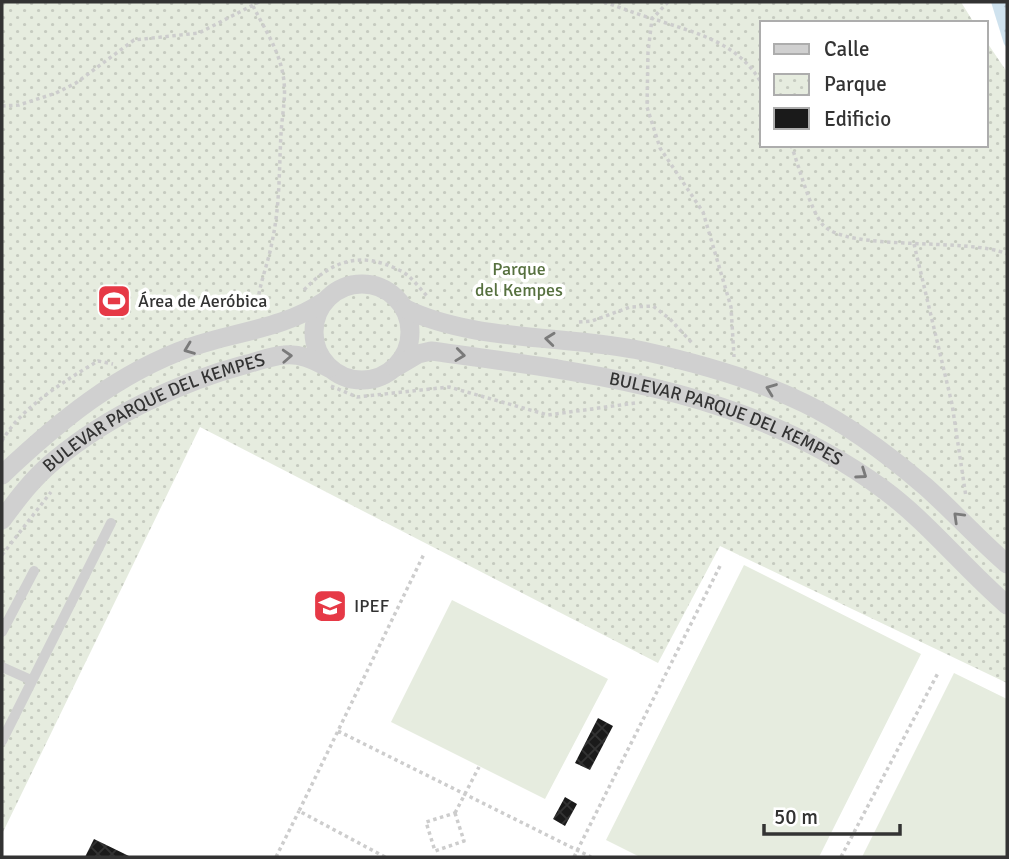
<svg xmlns="http://www.w3.org/2000/svg" width="1009" height="859" viewBox="0 0 1009 859" font-family="Signika,sans-serif">
	<defs>
		<pattern id="park-dots" width="8" height="8" patternUnits="userSpaceOnUse" patternTransform="scale(1.75)"><rect width="8" height="8" fill="#e6ecdf"/><path d="M2 2h.1M6 6h.1" fill="none" stroke="#c6cbc0" stroke-width="1.8" stroke-linecap="round"/></pattern>
		<pattern id="water-ripples" width="26" height="14" patternUnits="userSpaceOnUse" patternTransform="scale(1.75)"><rect width="26" height="14" fill="#cfe2ee"/><path d="M2 4q2-2 4 0t4 0M15 11q2-2 4 0t4 0" fill="none" stroke="#b2c2cd"/></pattern>
		<pattern id="building-cross-hatch" width="8" height="8" patternUnits="userSpaceOnUse" patternTransform="scale(1.75)"><rect width="8" height="8" fill="#1a1a1a"/><path d="M0 0l8 8M0 8l8-8" fill="none" stroke="#333"/></pattern>
	</defs>
	<rect width="100%" height="100%" fill="#fff"/>
	<path fill="#e6ecdf" d="M744,565L921,654L819,857H640L606,840Z
		M452,600L608,679L545,799L391,722Z
		M954,673L1007,699V857H862Z"/>
	<path fill="url(#park-dots)" d="M2,2H961L974,23H762V145H986V41L1007,72V683L720,546L658,663L200,427L2,834Z"/>
	<path fill="url(#water-ripples)" d="M991,2H1007V48L1004,44Z"/>
	<path fill="url(#building-cross-hatch)" d="M598,718L613,726L590,770L575,763Z
		M565,797L577,804L565,826L553,819Z
		M94,839L131,857H85Z"/>
	<g fill="none" stroke-linecap="round" stroke-linejoin="round">
		<path stroke="#cdcdcd" stroke-width="3.5" stroke-dasharray="3.5 3.5" stroke-linecap="butt" d="M604,2C622,8 639,15 657,20C699,34 739,43 762,84
			M668,2L652,19L648,52L647,107L660,148L703,212L731,307L734,357
			M253,6C264,28 279,50 283,75C287,95 282,114 281,134C279,170 280,206 272,242C268,265 258,286 257,310
			M2,106L19,105L56,93L76,83L134,40L199,33L259,2
			M791,145C799,166 810,210 823,225C848,252 968,237 1007,254
			M914,244L952,404L966,497
			M304,290C332,260 361,251 399,270C411,275 419,288 428,297
			M579,322L592,321L630,307L653,306L670,319L693,344
			M331,386L357,397L449,387L548,415L635,403
			M2,441C20,408 66,380 98,361L113,364
			M2,555L51,492
			M338,731L591,857
			M455,813L464,841L435,851L426,822Z
			M455,813L479,767
			M276,857L299,811
			M385,857L299,811L424,554
			M574,857L720,566
			M841,857L938,673"/>
		<path stroke="#d0d0d0" stroke-width="10" d="M2,632L34,571
			M2,667L31,680
			M2,741L111,523"/>
		<g stroke="#d0d0d0" stroke-width="19">
			<circle cx="362" cy="332" r="48"/>
			<path d="M404,308C472,342 569,335 643,351C697,363 755,379 804,403C848,424 890,456 926,487C954,512 979,540 1007,564"/>
			<path id="s1" d="M396,367L418,354L431,351C592,373 749,390 883,489C929,523 964,568 1007,605"/>
			<path d="M2,475C58,422 117,373 191,347C234,332 285,328 323,302"/>
			<path id="s2" d="M2,520C18,498 34,477 55,460C109,415 180,382 247,364C259,361 271,356 284,355C301,353 315,361 329,368"/>
		</g>
	</g>
	<defs><path id="oneway-chevron" d="M-2-3.5L2.5 0L-2 3.5" fill="none" stroke-width="1.6" stroke-linecap="round" stroke-linejoin="round" transform="scale(1.75)"/></defs>
	<g stroke="#7a7a7a">
		<use href="#oneway-chevron" transform="translate(550 339) rotate(-174)"/>
		<use href="#oneway-chevron" transform="translate(189 349) rotate(159)"/>
		<use href="#oneway-chevron" transform="translate(460 355) rotate(7)"/>
		<use href="#oneway-chevron" transform="translate(287 356) rotate(-3)"/>
		<use href="#oneway-chevron" transform="translate(771 389) rotate(-159)"/>
		<use href="#oneway-chevron" transform="translate(862 474) rotate(35)"/>
		<use href="#oneway-chevron" transform="translate(958 517) rotate(-136)"/>
	</g>
	<defs>
		<g id="stadium-square" transform="scale(1.75)"><rect x="-9" y="-9" width="18" height="18" rx="4" fill="#e63946" stroke="#fff"/><path d="M0-5a6.5 5 0 1 0 0 10a6.5 5 0 1 0 0-10ZM-3.5-1.8h7v3.6h-7Z" fill="#fff"/></g>
		<g id="university-square" transform="scale(1.75)"><rect x="-9" y="-9" width="18" height="18" rx="4" fill="#e63946" stroke="#fff"/><path d="M0-5L7-2L0 1L-7-2ZM-4 1L0 2.5L4 1V4Q0 6-4 4Z" fill="#fff"/></g>
	</defs>
	<g fill-rule="evenodd">
		<use href="#stadium-square" x="114" y="301"/>
		<use href="#university-square" x="330" y="606"/>
	</g>
	<g text-anchor="middle" stroke-width="7" stroke-linejoin="round" paint-order="stroke">
		<g font-size="18" fill="#56703f" stroke="#fff">
			<text x="519" y="275">Parque<tspan x="519" dy="21">del Kempes</tspan></text>
		</g>
		<g font-size="18" fill="#333" stroke="#fff" text-anchor="start">
			<text x="138" y="307">Área de Aeróbica</text>
			<text x="354" y="612">IPEF</text>
		</g>
		<g font-size="18" fill="#333" stroke="#fff">
			<text dy="6" stroke="none"><textPath href="#s2" startOffset="191">BULEVAR PARQUE DEL KEMPES</textPath></text>
			<text dy="6" stroke="none"><textPath href="#s1" startOffset="343">BULEVAR PARQUE DEL KEMPES</textPath></text>
		</g>
	</g>
	<rect width="1009" height="859" fill="none" stroke="#333333" stroke-width="7"/>
	<rect x="760" y="21" width="228" height="126" fill="#ffffff" stroke="#adadad" stroke-width="2"/>
	<rect x="774" y="44" width="35" height="10" fill="#d0d0d0" stroke="#adadad" stroke-width="2"/>
	<text x="824" y="56" font-size="21" fill="#333333">Calle</text>
	<rect x="774" y="74" width="35" height="21" fill="url(#park-dots)" stroke="#adadad" stroke-width="2"/>
	<text x="824" y="91" font-size="21" fill="#333333">Parque</text>
	<rect x="774" y="108" width="35" height="21" fill="#1a1a1a" stroke="#adadad" stroke-width="2"/>
	<text x="824" y="126" font-size="21" fill="#333333">Edificio</text>
	<path d="M764 824v10h136v-10" fill="none" stroke="#333333" stroke-width="3.5"/>
	<text x="774" y="824" font-size="21" fill="#333333" stroke="#ffffff" stroke-width="5" paint-order="stroke">50 m</text>
</svg>
